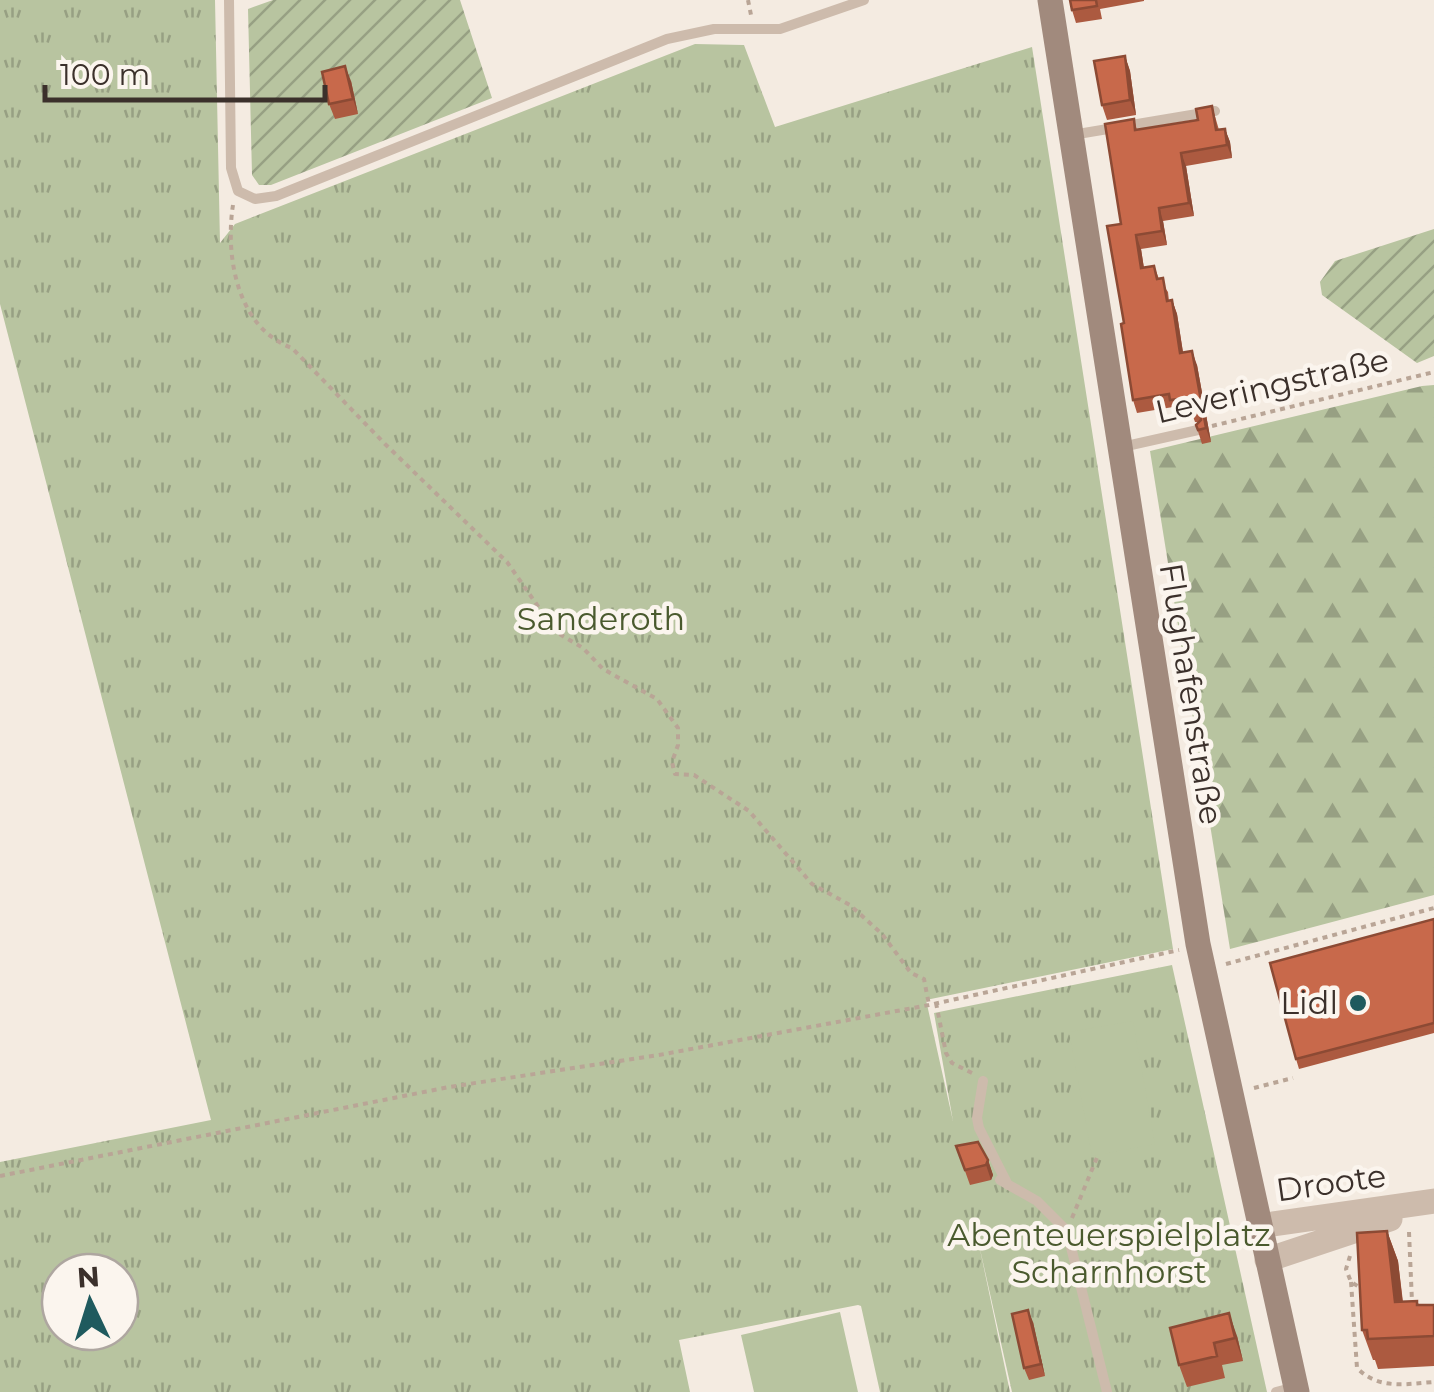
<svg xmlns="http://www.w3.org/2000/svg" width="1434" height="1392" viewBox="0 0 1434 1392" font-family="Montserrat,sans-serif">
	<defs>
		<pattern id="forest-firs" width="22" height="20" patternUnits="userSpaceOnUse" patternTransform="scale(2.5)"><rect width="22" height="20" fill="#b8c4a0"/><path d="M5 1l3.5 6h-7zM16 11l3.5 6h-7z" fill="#97a083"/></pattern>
		<pattern id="park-tufts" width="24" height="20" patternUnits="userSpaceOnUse" patternTransform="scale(2.5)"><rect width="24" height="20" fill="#b8c4a0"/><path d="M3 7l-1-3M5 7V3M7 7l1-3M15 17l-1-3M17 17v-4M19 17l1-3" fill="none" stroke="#97a083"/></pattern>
		<pattern id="garden-furrows" width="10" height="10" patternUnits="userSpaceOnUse" patternTransform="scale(2.5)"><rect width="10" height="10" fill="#b8c4a0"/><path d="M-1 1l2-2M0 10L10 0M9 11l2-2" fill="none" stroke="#97a083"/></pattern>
	</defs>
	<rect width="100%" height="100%" fill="#f4ebe1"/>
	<path fill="url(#forest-firs)" d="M1434,385V895L1230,949L1150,451L1422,386Z"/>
	<path fill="url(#park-tufts)" fill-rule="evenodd" d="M0,0H215L220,243L235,224L695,44L744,45L775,127L1032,47L1173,949L926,1000L953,1121L934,1013L1172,965L1267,1392H1012L978,1240L1010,1392H880L861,1306L858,1305L679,1340L690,1392H0V1162L211,1120L0,304ZM60,1272H120V1332H60Z"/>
	<path fill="url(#garden-furrows)" d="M273,0H460L492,98L271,185H259L252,175L248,9Z
		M1434,229V356L1417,363L1322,295L1320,282L1335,261Z"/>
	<path fill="#b8c4a0" d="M1133,1021L1155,1144L1092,1156L1069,1032Z
		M840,1312L858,1392H754L741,1335Z"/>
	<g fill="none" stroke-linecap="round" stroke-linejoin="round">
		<path stroke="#b9a596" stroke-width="4" stroke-dasharray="5 5" stroke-linecap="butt" d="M748,0L751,15
			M233,205C225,256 237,328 292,348L385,444L507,562L556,632L583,648L603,669L657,699L678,728V745L672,762L675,774L694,775L749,811L812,884L850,905L882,934L911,973L924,979L929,1005
			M1212,426L1434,372
			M1226,964L1434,908
			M936,1003L946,1053L952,1063L972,1073
			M1254,1088L1293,1078
			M0,1176L449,1087L659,1055L929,1005L1179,950
			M1072,1218L1098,1155
			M1409,1232L1412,1302
			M1350,1256L1346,1269L1351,1282L1361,1288
			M1351,1282L1357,1368C1379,1390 1405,1384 1434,1382"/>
		<path stroke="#cdbbac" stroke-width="10" d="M229,0L231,168L238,191L255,199L276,196L667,39L714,29H780L864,0
			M1072,135L1215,111
			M1122,447L1198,430
			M983,1081L977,1118L979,1128L1008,1185
			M1000,1180L1037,1201L1067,1231L1107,1392
			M1276,1392L1295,1387"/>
		<path stroke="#cdbbac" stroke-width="25" d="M1259,1226L1434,1201
			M1267,1260L1390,1219"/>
		<path stroke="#a18a7d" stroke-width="25" d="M1050,0L1198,944L1297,1392"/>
	</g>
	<path fill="#ac5a40" d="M1070,0H1144V1L1100,9L1102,19L1076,23L1072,10Z
		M1125,56L1130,71L1136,115L1107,120L1102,105Z
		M351,81L358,114L335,119L329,104Z
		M1212,106L1219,130L1225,129L1230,142L1232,158L1186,166L1194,216L1163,221L1167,245L1141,249L1144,268L1154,266L1159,279L1168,292L1169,301L1172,300L1177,314L1183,352L1197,365L1211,442L1202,444L1196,425L1199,422H1195L1191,411L1175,414L1173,407L1137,413L1133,400L1124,323L1134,119L1137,130L1198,120Z
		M1434,919V1033L1299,1069L1296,1059Z
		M956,1146L988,1160L993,1175L991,1180L970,1185Z
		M1387,1231L1398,1261L1403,1302L1417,1301L1419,1305H1434V1366L1378,1369L1375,1360H1373L1362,1330Z
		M1033,1322L1045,1376L1029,1380L1024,1368Z
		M1170,1328L1237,1336L1243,1361L1222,1365L1225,1378L1187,1387L1179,1365Z"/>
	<path fill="#8c4a34" d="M1125,56L1130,71L1136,115L1130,100Z
		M345,66L351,81L358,114L353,99Z
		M1225,129L1230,142L1232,158L1227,145Z
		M1181,153L1186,166L1194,216L1189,203Z
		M1159,208L1163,221L1167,245L1162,231Z
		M1136,235L1141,249L1146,282L1141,268Z
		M1172,300L1177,314L1185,366L1180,353Z
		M1192,351L1197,365L1211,442L1206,428Z
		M988,1160L993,1175L991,1180L986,1165Z
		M1387,1231L1398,1261L1406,1332L1395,1302Z
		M1028,1310L1033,1322L1045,1376L1041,1364Z
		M1229,1313L1237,1336L1243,1361L1235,1338Z"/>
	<path fill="#c8694b" stroke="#8c4a34" stroke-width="2.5" d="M1070,0H1096L1097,6L1072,10Z
		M1125,56L1130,100L1102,105L1094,61Z
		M345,66L353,99L329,104L322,72Z
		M1212,106L1216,130L1225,129L1227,145L1181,153L1189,203L1159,208L1162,231L1136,235L1141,268L1154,266L1157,279L1163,278L1167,301L1172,300L1180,353L1192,351L1206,428L1198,430L1196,425L1201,420V414L1197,409L1190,408L1187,398L1170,400L1169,394L1133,400L1121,324L1124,323L1107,226L1121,224L1105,124L1134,119L1135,130L1198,120L1196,109Z
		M1434,919V1023L1296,1059L1270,963Z
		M978,1142L988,1160L986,1165L965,1170L956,1146Z
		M1387,1231L1395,1302L1417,1301V1305H1434V1336L1368,1339L1367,1330H1362L1357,1233Z
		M1028,1310L1041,1364L1024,1368L1012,1314Z
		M1229,1313L1235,1338L1214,1343L1217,1356L1179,1365L1170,1328Z"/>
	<circle fill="#1f5a5e" stroke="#fbf5ee" stroke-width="4" cx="1358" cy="1003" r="10"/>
	<g text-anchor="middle" stroke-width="9" stroke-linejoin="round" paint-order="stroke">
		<g font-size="32" fill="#3b302b" stroke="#fbf5ee">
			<text transform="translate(1272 386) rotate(-13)" y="11">Leveringstraße</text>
			<text transform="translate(1191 694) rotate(81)" y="11">Flughafenstraße</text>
			<text transform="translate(1331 1183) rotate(-8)" y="11">Droote</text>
		</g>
		<g font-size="32" fill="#4a5a2e" stroke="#fbf5ee">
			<text x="601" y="630">Sanderoth</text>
			<text x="1109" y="1246">Abenteuerspielplatz<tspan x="1109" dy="37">Scharnhorst</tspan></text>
		</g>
		<g font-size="32" fill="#3b302b" stroke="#fbf5ee" text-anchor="end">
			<text x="1338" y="1014">Lidl</text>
		</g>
	</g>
	<g transform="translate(90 1302) rotate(356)"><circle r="48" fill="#fbf5ee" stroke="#aea6a0" stroke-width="2.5"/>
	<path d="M0-8L18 38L0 25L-18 38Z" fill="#1f5a5e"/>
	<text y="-15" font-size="28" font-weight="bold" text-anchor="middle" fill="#3b302b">N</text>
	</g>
	<path d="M45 85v15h280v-15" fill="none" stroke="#3b302b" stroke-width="5"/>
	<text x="60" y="85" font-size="30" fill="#3b302b" stroke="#fbf5ee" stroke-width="8" paint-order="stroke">100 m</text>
</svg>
